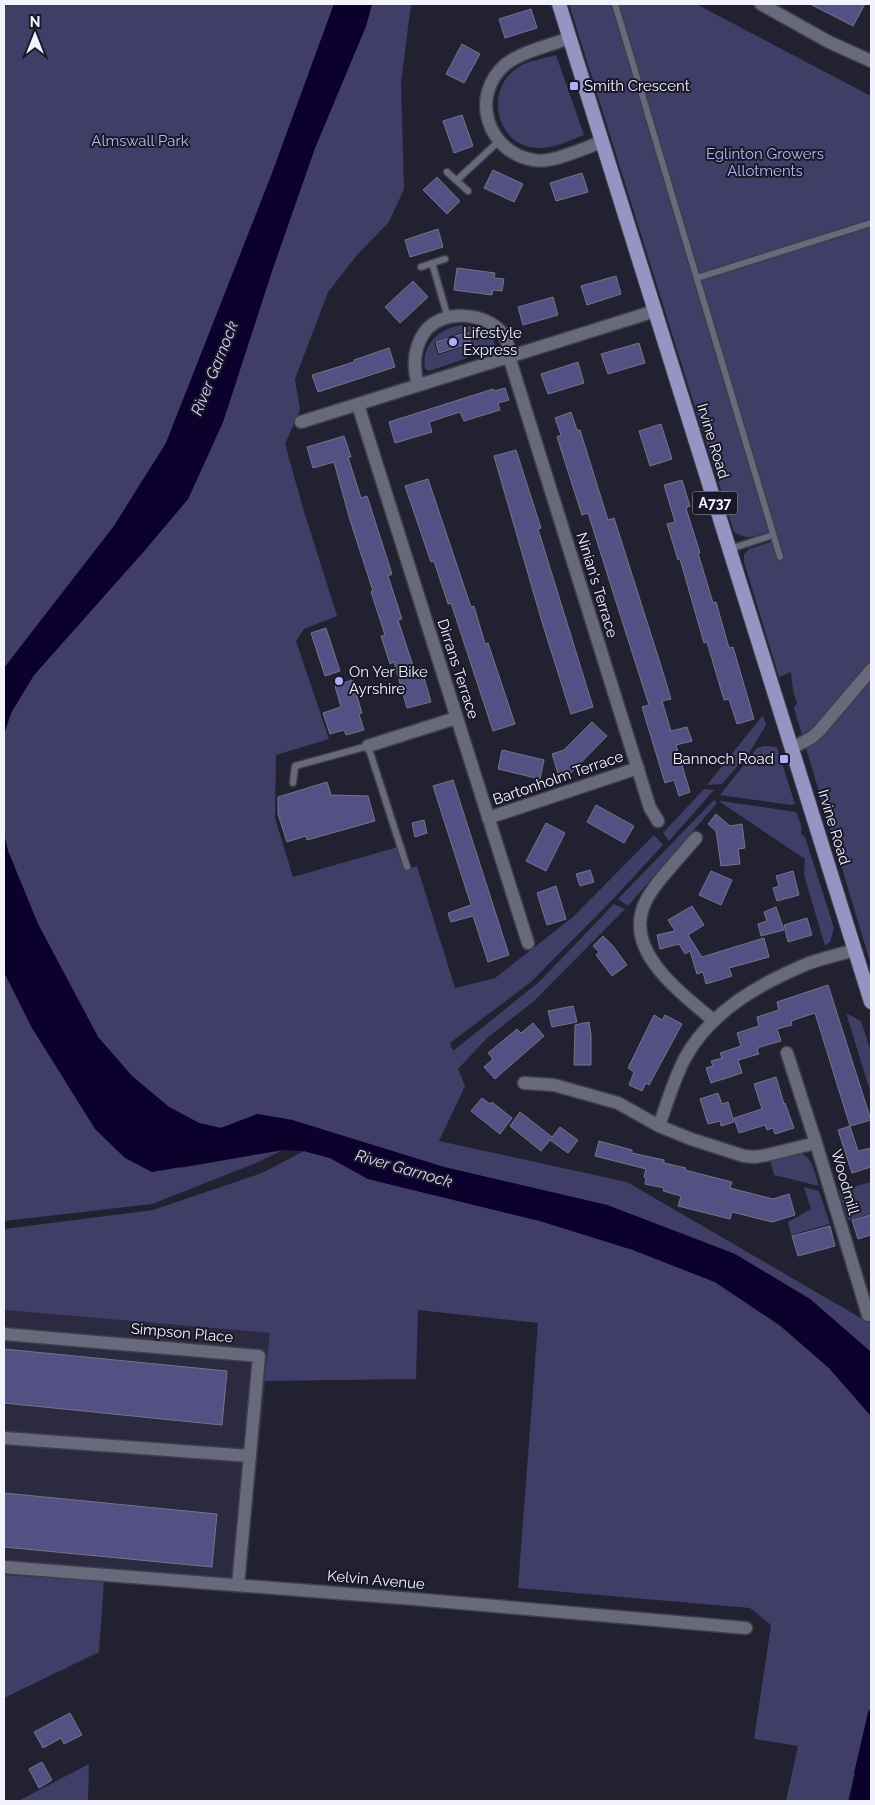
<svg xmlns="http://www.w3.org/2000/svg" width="875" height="1805" viewBox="0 0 875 1805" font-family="Raleway,sans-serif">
	<rect width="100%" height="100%" fill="#222132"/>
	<path fill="#2b2a40" d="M4,1310L271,1333L244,1594L104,1581L4,1575Z"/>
	<path fill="#403d67" d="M4,4H334L271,176L166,443L114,526L4,668Z
		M372,4H411L401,83L404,189L389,222L357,255L328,292L295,379L300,410L285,444L303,508L337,616L304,629L296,641L329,739L276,755L275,818L293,877L398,847L405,870L417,866L455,988L495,978L573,917L654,835L663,845L612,900L531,982L450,1043L453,1051L539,982L614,904L625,909L534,1001L487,1038L458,1069L465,1086L439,1141L627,1182L871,1324V1352L810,1299L735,1254L607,1205L444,1167L292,1120L257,1114L221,1128L199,1123L169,1107L132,1076L98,1037L38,924L8,851L4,834V734L11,713L34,675L145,550L188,499L223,422L273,268L315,148L366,26Z
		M569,4H696L871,96V965L794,708L797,703L793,691L791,672L779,677L744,562V554L749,549L771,542L767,532C753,537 747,540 734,532Z
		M556,55L584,135C570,140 555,148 539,148C499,148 484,96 513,71C524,61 542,59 556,55Z
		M464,325C478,328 493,332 496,348L473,357L469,345L473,343L468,330L434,342L438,355L463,347L467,358L429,371L425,369C421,344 440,327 464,325Z
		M763,715L766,725L749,753L722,784L707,785Z
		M764,746L777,747L795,804L791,805L720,795L757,748Z
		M704,789L714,790L669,841L663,833Z
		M714,800L717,803L628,906L618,899Z
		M721,801L796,812L801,825V834L805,837L834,928L830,942L825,946L804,875L805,859L720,802Z
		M4,972L32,1028L181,1168L283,1150L256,1163L152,1204L4,1221Z
		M846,1013L861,1021L871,1052V1094Z
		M304,1151L330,1158L368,1179L540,1221L633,1250L715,1282L780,1326L829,1368L871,1416V1707L868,1713L848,1801H786L798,1746L754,1739L771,1625L750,1608L518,1588L538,1323L418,1310L416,1379L264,1381L270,1333L4,1310V1229L153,1210L262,1173Z
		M801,1154C813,1157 815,1175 819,1186L774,1175L770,1160Z
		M871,1182V1214L848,1220L839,1191Z
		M804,1187L819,1191L830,1224L791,1235L788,1222L811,1209Z
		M4,1575L104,1581L99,1652L4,1698Z
		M89,1764L88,1801H18Z"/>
	<path fill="#0c012c" d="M334,4H372L366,26L315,148L273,268L223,422L188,499L145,550L34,675L11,713L4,734V668L114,526L166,443L271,176Z
		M4,834L8,851L38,924L98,1037L132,1076L169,1107L199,1123L221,1128L257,1114L292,1120L444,1167L607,1205L735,1254L810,1299L871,1352V1416L829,1368L781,1326L715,1282L633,1250L540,1221L368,1179L330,1158L304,1151L283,1150L152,1172L125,1158L95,1129L32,1028L4,972Z
		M871,1707V1801H849L855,1774L854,1773L868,1713Z"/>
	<path fill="#545083" stroke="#747488" d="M810,4H865L853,26Z
		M531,9L537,28L505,38L499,19Z
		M462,44L480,54L464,83L446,74Z
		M462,115L473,146L454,153L443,121Z
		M493,170L523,184L514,202L484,188Z
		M582,173L588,192L556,201L550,183Z
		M437,177L460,201L447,214L423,190Z
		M438,229L443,247L410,257L405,240Z
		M457,268L495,273L494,278L504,279L502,291L493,290L492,295L454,290Z
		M616,276L621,294L587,305L581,286Z
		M413,281L428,297L400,323L385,307Z
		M553,297L558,315L523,325L518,307Z
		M468,332L471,343L439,353L436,342Z
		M639,343L645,363L608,374L601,354Z
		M389,348L395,367L318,392L312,375L354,362V360Z
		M578,362L584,383L548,394L541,374Z
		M505,388L509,400L498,403L500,410L464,421L460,412L429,422L432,432L395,443L389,422L493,389L494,391Z
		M571,412L577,430H580L608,520L614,518L662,669L671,699L662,701L671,731L687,727L692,741L676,745L690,792L679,796L674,780L665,783L642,707L649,705L631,649L588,513L582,515L557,437L561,435L555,418Z
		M661,424L672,459L650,466L639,431Z
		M344,436L351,457H348L361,498L367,496L392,574L388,576L402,619L398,620L414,669L421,667L431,702L407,708L394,662L390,664L381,636L385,635L371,592L373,591L350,520L334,462L313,468L307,447Z
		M516,450L541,528L538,529L593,707L571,714L542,622L494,456Z
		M428,479L471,607L474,606L485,644L488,643L515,724L493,731L451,603L448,604L434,561L431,562L405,486Z
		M682,480L690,506L686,508L700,553H698L713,603L716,602L729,648L733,647L754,719L737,724L729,699L724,700L707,642L704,643L680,559L678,560L667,524L675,522L664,485Z
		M326,628L340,671L325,676L311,633Z
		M352,680L362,713L359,714L364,730L346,735L344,730L330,734L323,713L341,707L335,686Z
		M592,722L607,736L561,783L552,754L564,750Z
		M502,750L544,760L540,779L498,769Z
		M453,780L509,955L488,962L473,916L451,922L448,913L471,905L433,786Z
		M327,782L331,795L368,796L375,821L307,840L306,836L287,842L278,814V797Z
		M596,805L634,826L624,843L587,822Z
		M716,814L730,826L742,824L745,848L738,849L740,864L721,866L716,831L708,824Z
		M424,820L427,833L415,837L412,823Z
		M546,823L565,833L546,871L526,861Z
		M590,870L594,882L580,886L576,874Z
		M711,871L732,880L721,905L699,895Z
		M793,871L799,895L777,901L773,888L779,886L776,876Z
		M556,886L566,919L547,925L537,893Z
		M692,906L704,925L688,935L702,957L764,938L769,957L729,968L732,976L706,984L703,972L697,974L690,951L685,954L679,944L660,949L657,935L675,931L668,920Z
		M776,907L784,930L761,936L758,924L767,921L764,912Z
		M807,918L812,935L788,942L784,925Z
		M603,936L613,946L627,965L612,976L596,955L599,952L593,946Z
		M828,985L871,1120L850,1126L815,1013L791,1021L792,1025L777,1029L781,1041L760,1047L757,1050L759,1054L738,1060L742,1073L711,1083L706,1068L713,1066L711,1061L722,1058L720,1053L741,1046L737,1033L759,1026L757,1017L779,1010L777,1002Z
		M573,1006L577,1022L552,1027L548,1011Z
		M654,1015L662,1020L665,1015L682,1024L649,1085L646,1083L642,1091L629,1085L634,1072L628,1068Z
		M589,1022L591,1035V1065H574L575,1025Z
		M533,1023L544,1036L495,1079L484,1067L493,1059L488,1053L517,1029L521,1033Z
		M776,1077L784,1104L785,1103L794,1128L775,1134L773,1128L767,1130L765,1125L739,1133L734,1118L762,1109L754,1084Z
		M718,1093L722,1104L728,1102L734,1122L721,1126L720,1121L708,1124L700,1099Z
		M482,1098L490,1104L492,1102L512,1118L500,1134L471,1111Z
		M520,1112L552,1137L560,1127L578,1140L568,1153L550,1140L541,1151L510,1126Z
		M850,1126L858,1151L871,1148V1167L852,1173L838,1130Z
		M599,1141L632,1150V1153L664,1160V1163L686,1168L685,1170L732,1182L730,1188L773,1199L789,1194L795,1215L772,1222L732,1212L730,1219L678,1206L681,1196L663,1191L664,1188L645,1184L646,1178L644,1177L646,1169L595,1156Z
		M871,1215V1235L858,1239L852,1220Z
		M830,1226L835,1246L798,1256L792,1236Z
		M4,1349L227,1371L222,1425L4,1403Z
		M4,1493L217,1514L212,1567L4,1547Z
		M70,1713L82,1735L64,1744L61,1738L43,1748L34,1732Z
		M42,1762L52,1780L39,1788L29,1769Z"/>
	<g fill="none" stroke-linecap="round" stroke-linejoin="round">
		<g stroke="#3f3e4b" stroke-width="9">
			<path id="service" d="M615,4L780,557
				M447,172L468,191
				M457,180L499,141
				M432,263L448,318
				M421,267L445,259
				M697,278L871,223
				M730,549L773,535
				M293,783L295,766L368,746L407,867"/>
		</g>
		<g stroke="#3f3e4b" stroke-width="15">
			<path id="minor" d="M761,4L829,42L871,61
				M569,38C549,46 523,51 506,64C469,95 487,152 533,160C551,164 584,148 602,142
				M418,385C413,367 413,349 424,333C440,309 486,311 503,334C509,343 510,353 511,363L650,808L658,821
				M358,405L528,943
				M301,422L655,311
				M368,746L456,718
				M792,748L811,738L819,731L871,670
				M488,818L638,768
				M696,838C681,856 652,885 644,905C624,953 683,994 714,1021
				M787,1053L816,1143L868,1315
				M524,1083L554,1085L618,1103L659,1126L691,1139L744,1156L755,1157L767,1155L816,1143
				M659,1126C667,1103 674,1079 685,1058C711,1011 759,984 807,964C822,958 839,955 854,950
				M4,1334L259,1356L238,1585
				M4,1438L250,1456
				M4,1567L414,1599L746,1628"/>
		</g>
		<g stroke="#3f3e4b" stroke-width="16">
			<path id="primary" d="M559,4L871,1002"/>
		</g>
		<use href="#service" stroke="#69697c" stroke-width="6"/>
		<use href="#minor" stroke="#69697c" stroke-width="12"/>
		<use href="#primary" stroke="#9594c2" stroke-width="14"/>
	</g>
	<g fill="#b1adfa" stroke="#191828" stroke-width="2">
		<rect x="569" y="81" width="10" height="10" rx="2.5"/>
		<circle cx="453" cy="342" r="5"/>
		<circle cx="339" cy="681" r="5"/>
		<rect x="779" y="754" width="10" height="10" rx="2.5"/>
	</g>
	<g text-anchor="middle" stroke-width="4" stroke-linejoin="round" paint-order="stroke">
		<rect fill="#191828" stroke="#b2b1be" stroke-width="1" x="692.5" y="491.5" width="45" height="23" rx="4"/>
		<g font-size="14" font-weight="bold" fill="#f3f3fe">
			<text x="715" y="508">A737</text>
		</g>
		<g font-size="15" fill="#f3f3fe" stroke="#191828" text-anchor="start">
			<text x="584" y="91">Smith Crescent</text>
			<text x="463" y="338">Lifestyle<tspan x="463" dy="17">Express</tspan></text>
			<text x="349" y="677">On Yer Bike<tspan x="349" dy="17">Ayrshire</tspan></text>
			<text x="774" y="764" text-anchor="end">Bannoch Road</text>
		</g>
		<g font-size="15" fill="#b9b6f7" stroke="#191828">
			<text x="140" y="146">Almswall Park</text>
			<text x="765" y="159">Eglinton Growers<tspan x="765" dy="17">Allotments</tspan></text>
		</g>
		<g font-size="15" fill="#f3f3fe" stroke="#191828">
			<text transform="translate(713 441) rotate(73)" y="5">Irvine Road</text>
			<text transform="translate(597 585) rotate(73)" y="5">Ninian's Terrace</text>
			<text transform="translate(458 669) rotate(72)" y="5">Dirrans Terrace</text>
			<text transform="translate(558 778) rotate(-19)" y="5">Bartonholm Terrace</text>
			<text transform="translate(834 827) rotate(73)" y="5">Irvine Road</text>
			<text transform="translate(845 1182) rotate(74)" y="5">Woodmill</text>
			<text transform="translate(182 1333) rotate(5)" y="5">Simpson Place</text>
			<text transform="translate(376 1580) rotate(5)" y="5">Kelvin Avenue</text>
		</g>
		<g font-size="16" font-style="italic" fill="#d4d3f4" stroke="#191828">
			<text transform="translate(214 368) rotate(-68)" y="6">River Garnock</text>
			<text transform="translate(404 1168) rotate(16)" y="6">River Garnock</text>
		</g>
	</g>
	<rect width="875" height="1805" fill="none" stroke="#f3f3fe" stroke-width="10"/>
	<g transform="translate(35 35)" stroke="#191828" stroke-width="4" paint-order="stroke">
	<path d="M0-4L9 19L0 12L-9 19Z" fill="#f3f3fe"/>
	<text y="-8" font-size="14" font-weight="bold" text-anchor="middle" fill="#f3f3fe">N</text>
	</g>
</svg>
